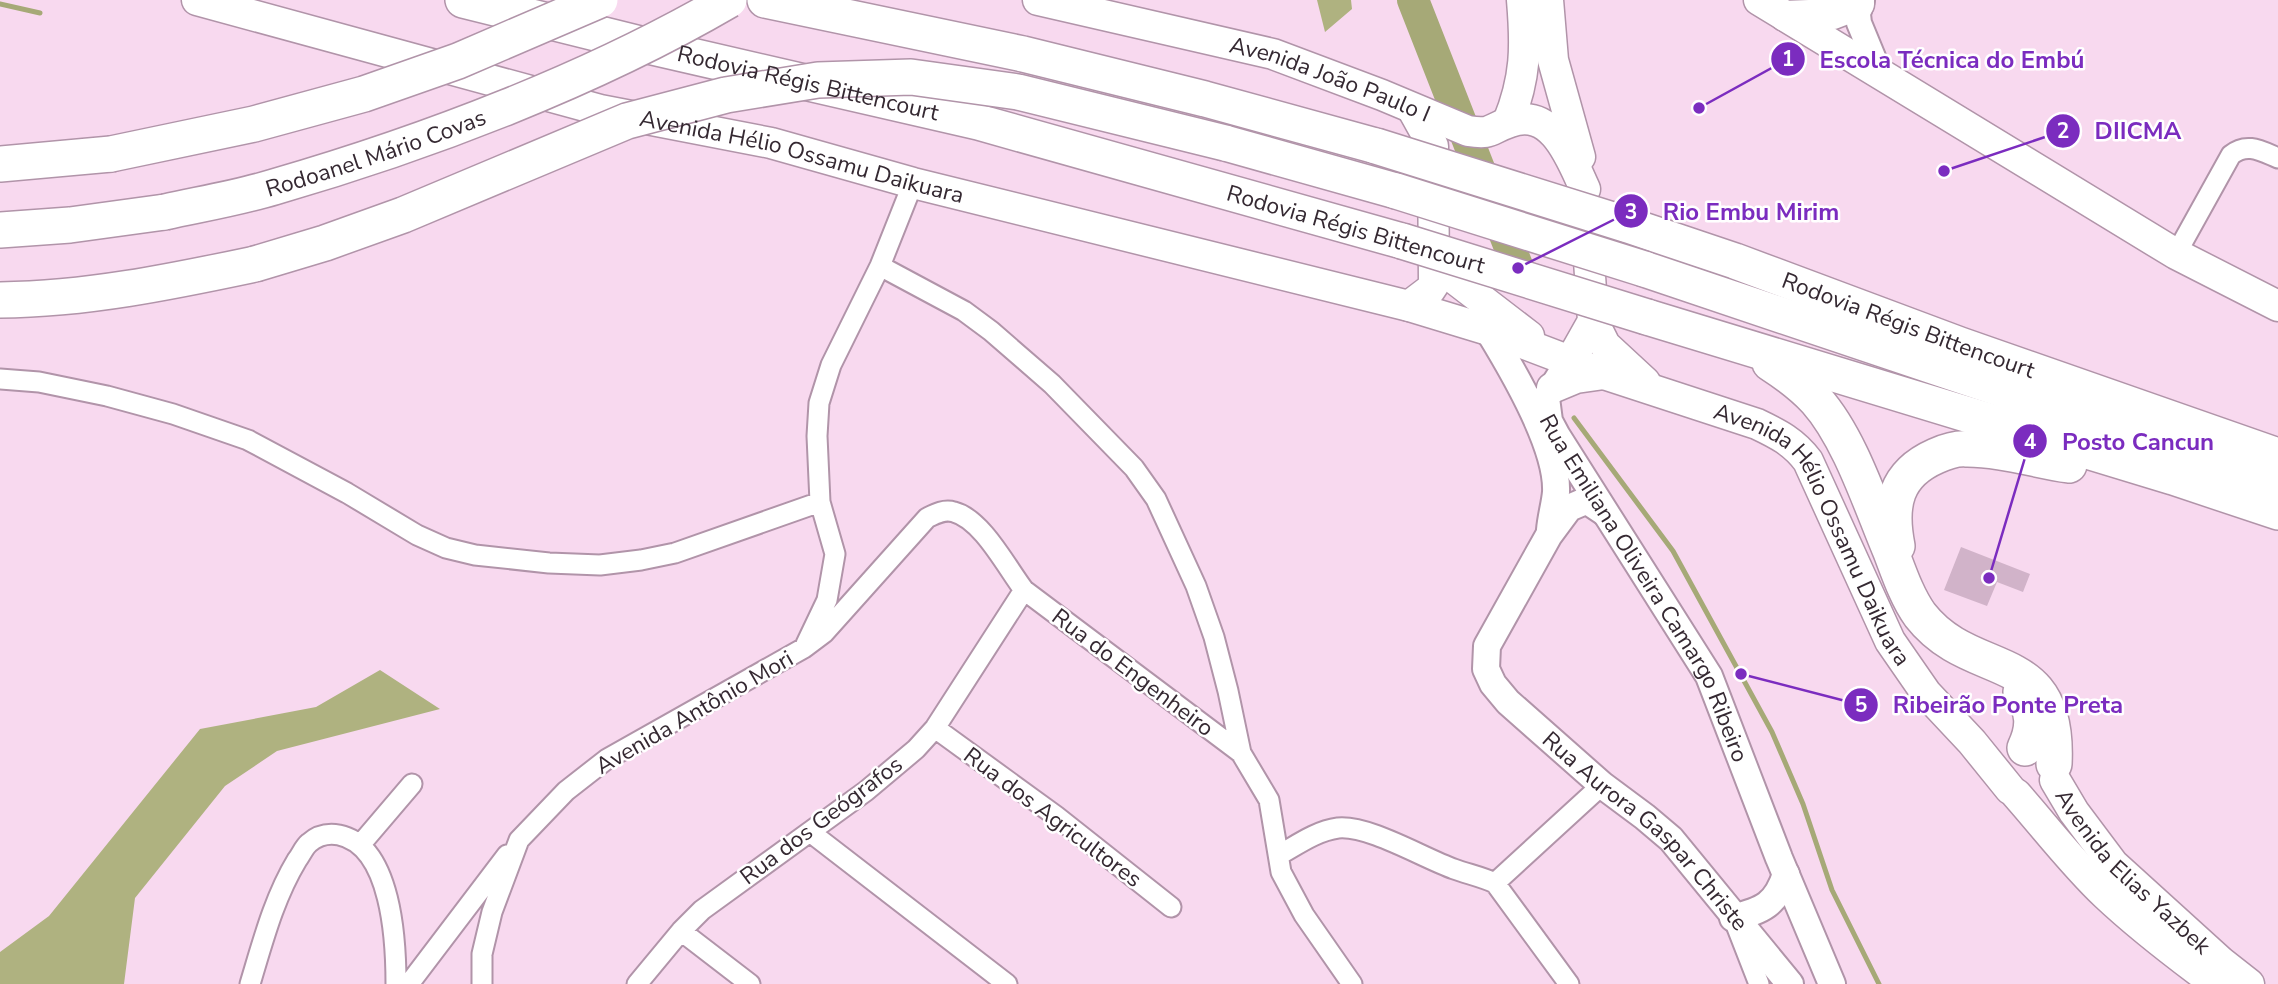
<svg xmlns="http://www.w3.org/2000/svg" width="2278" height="984" viewBox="0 0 2278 984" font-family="'Nunito Sans',sans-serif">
	<rect width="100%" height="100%" fill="#f8d9ef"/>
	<path fill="#afb280" d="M1317,0H1351L1352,9L1325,32Z
		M380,670L440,709L277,751L225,786L135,898L124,984H0V952L49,916L200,729L316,707Z"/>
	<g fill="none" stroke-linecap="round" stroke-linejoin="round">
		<path stroke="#a6a977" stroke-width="5" d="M0,4L40,13
			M1574,418L1673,551L1772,732L1803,804L1832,890L1879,984"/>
		<path stroke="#a6a977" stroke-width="32" d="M1413,0L1518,268"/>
	</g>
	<path fill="#d1b3c9" d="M1961,547L2030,574L2023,592L1997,582L1987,606L1944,590Z"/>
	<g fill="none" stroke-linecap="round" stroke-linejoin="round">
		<g stroke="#b194a9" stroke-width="23">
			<path id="minor" d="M2176,254L2231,155C2247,142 2261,151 2278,158
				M880,266L964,311L991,331L1052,384L1134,468L1156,499L1196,586L1214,637L1228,691L1241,753L1269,800L1281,872L1304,915L1352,984
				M0,379L39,382L107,396L173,414L248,440L347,493L417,535L446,548L475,555L549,563L600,565L641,560L675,553L820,502
				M1024,590L1241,753
				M806,644L827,600L835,554L820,502L817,436L819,403L831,365L880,266L913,183
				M935,728L1056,816L1171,907
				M810,832L1007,984
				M360,845L412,784
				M1279,855C1297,845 1316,831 1338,828C1369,825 1423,858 1454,869C1468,874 1482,877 1495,883L1602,785
				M1495,883L1569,984
				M1736,925L1759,984
				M681,931L750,984
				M250,984C263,941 274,898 297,860C301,855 304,847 309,843C318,835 328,833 339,835C392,846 396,942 396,984
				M409,984L507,855
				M482,984V954L492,912L519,840L566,791L607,759L804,648L824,633L927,518C935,514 944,509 954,512C982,519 1007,568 1024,590L935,728L916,749L866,791L702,910L681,931L637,984"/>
		</g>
		<g stroke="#b194a9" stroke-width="28">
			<path id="tertiary" d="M1862,0L1858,14L1859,23L1880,74"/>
		</g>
		<g stroke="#b194a9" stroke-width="30">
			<g id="secondary">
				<path d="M1488,330C1512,369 1558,446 1556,492C1555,504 1551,517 1550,530"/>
				<path id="s1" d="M1563,371L1546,398L1549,421L1557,436L1709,676L1779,858L1832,984"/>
				<path id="s2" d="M1604,512L1589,502H1583L1569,508L1549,535L1487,646L1486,669L1493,684L1508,702L1602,785L1645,817L1671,839L1790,984"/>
				<path d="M1733,918C1763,910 1776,905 1786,874"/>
			</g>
		</g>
		<g stroke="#b194a9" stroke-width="33">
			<g id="primary">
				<path id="s3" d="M197,0L600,110L771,143L913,183L1409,306L1488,330L1604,374L1757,424C1778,434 1794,442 1808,461L1890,641L1926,693L1972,742L2010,789"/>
				<path id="s4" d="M1038,0L1273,54L1382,95L1468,131C1493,135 1489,129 1510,122C1553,107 1571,159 1585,189"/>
				<path d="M1548,0L1553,60L1580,157"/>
				<path d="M1759,0L2176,254L2278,306"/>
				<path d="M1785,16L1833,14L1859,4"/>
				<path d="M1508,122C1526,78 1526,47 1522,0"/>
				<path d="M1447,273L1529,336"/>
				<path d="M1409,306L1430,290L1434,284L1433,146L1413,110"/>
				<path d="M1593,321L1605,345L1645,382"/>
				<path d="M1571,360L1593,321L1587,230"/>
				<path d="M1552,388L1576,378L1604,374"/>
				<path id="s5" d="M2055,780L2074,812L2113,864L2221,962L2249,984"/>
				<path d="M2016,794C2046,828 2074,865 2106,895C2141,928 2178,956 2216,984"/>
			</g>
		</g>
		<g stroke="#b194a9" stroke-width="38">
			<g id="motorway">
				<path id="s6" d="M463,0L644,45L978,122L1402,241"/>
				<path d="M765,0L1023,54L1205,99L1376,146"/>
				<path d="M1225,143L1396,191"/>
				<path d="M0,164L111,154"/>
				<path id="s7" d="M1625,224L1735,261L1960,345L2278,456"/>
				<path d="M0,230L70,225L165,212"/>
				<path d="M1644,269L2278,482"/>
				<path d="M0,300C87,299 170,282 255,264"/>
				<path d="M1647,317L2173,477L2278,512"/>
				<path d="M1770,363C1787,374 1802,385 1816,400C1850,438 1871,505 1891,552C1899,573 1907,597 1920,615C1973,683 2060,644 2054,764"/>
				<path d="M1897,546C1889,505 1895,474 1936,456C1945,452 1957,448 1967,449C2001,449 2035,460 2069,465"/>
				<path d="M2021,692C2034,711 2035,727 2025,748"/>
			</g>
		</g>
		<use href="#minor" stroke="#fff" stroke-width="19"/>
		<use href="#tertiary" stroke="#fff" stroke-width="24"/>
		<use href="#secondary" stroke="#fff" stroke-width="26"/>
		<use href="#primary" stroke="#fff" stroke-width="30"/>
		<use href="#motorway" stroke="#fff" stroke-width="35"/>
		<g stroke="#b194a9" stroke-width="38" stroke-linecap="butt">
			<g id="motorway-bridge">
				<path d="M1376,146L1625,224"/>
				<path d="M111,154L254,124L364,94L458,61L600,0"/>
				<path d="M1396,191L1644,269"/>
				<path id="s8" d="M165,212C201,204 238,198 274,187C426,143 592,80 729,0"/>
				<path d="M1402,241L1647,317"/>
				<path d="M255,264L325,243L403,215L627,121L726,95L818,80L911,77L1018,92L1225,143"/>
			</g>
		</g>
		<use href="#motorway-bridge" stroke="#fff" stroke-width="35"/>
	</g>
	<g text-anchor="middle" stroke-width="5" stroke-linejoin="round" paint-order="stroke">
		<g font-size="23" fill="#352932" stroke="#fff">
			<text dy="8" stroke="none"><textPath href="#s4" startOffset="303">Avenida João Paulo I</textPath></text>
			<text dy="8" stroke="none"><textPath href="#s6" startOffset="355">Rodovia Régis Bittencourt</textPath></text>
			<text dy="8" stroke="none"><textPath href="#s8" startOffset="219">Rodoanel Mário Covas</textPath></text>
			<text dy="8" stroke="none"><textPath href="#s3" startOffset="625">Avenida Hélio Ossamu Daikuara</textPath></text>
			<text transform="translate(1356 229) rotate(16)" y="8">Rodovia Régis Bittencourt</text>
			<text dy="8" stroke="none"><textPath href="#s7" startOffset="301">Rodovia Régis Bittencourt</textPath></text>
			<text dy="8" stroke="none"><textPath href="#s3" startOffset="1740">Avenida Hélio Ossamu Daikuara</textPath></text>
			<text dy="8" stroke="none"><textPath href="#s1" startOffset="248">Rua Emiliana Oliveira Camargo Ribeiro</textPath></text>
			<text transform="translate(1133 672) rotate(37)" y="8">Rua do Engenheiro</text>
			<text transform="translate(694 712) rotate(-30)" y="8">Avenida Antônio Mori</text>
			<text transform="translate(1053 817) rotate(37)" y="8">Rua dos Agricultores</text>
			<text transform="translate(821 820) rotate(-37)" y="8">Rua dos Geógrafos</text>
			<text dy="8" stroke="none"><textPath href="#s2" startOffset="452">Rua Aurora Gaspar Christe</textPath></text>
			<text dy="8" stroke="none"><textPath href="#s5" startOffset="121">Avenida Elias Yazbek</textPath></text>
		</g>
	</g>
	<path fill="none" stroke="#7b2cbf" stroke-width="2.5" d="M1699 108L1788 59M1944 171L2063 131M1518 268L1631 211M1989 578L2030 441M1741 674L1861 705"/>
	<g fill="#7b2cbf" stroke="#fff" stroke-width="2.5">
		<circle cx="1699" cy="108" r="7"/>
		<circle cx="1944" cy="171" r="7"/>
		<circle cx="1518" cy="268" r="7"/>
		<circle cx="1989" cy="578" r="7"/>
		<circle cx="1741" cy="674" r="7"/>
		<circle cx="1788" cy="59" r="18"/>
		<circle cx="2063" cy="131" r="18"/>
		<circle cx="1631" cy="211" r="18"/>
		<circle cx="2030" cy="441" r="18"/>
		<circle cx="1861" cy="705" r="18"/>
	</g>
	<g font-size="21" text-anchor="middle" font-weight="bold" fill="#fff">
		<text x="1788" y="66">1</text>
		<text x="2063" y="138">2</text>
		<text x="1631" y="219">3</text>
		<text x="2030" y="449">4</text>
		<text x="1861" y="712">5</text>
	</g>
	<g font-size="24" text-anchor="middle" font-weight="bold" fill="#7b2cbf" stroke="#fff" stroke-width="5" stroke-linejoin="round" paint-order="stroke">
		<text x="1952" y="68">Escola Técnica do Embú</text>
		<text x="2138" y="139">DIICMA</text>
		<text x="1751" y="220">Rio Embu Mirim</text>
		<text x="2138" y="450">Posto Cancun</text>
		<text x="2008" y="713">Ribeirão Ponte Preta</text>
	</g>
</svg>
